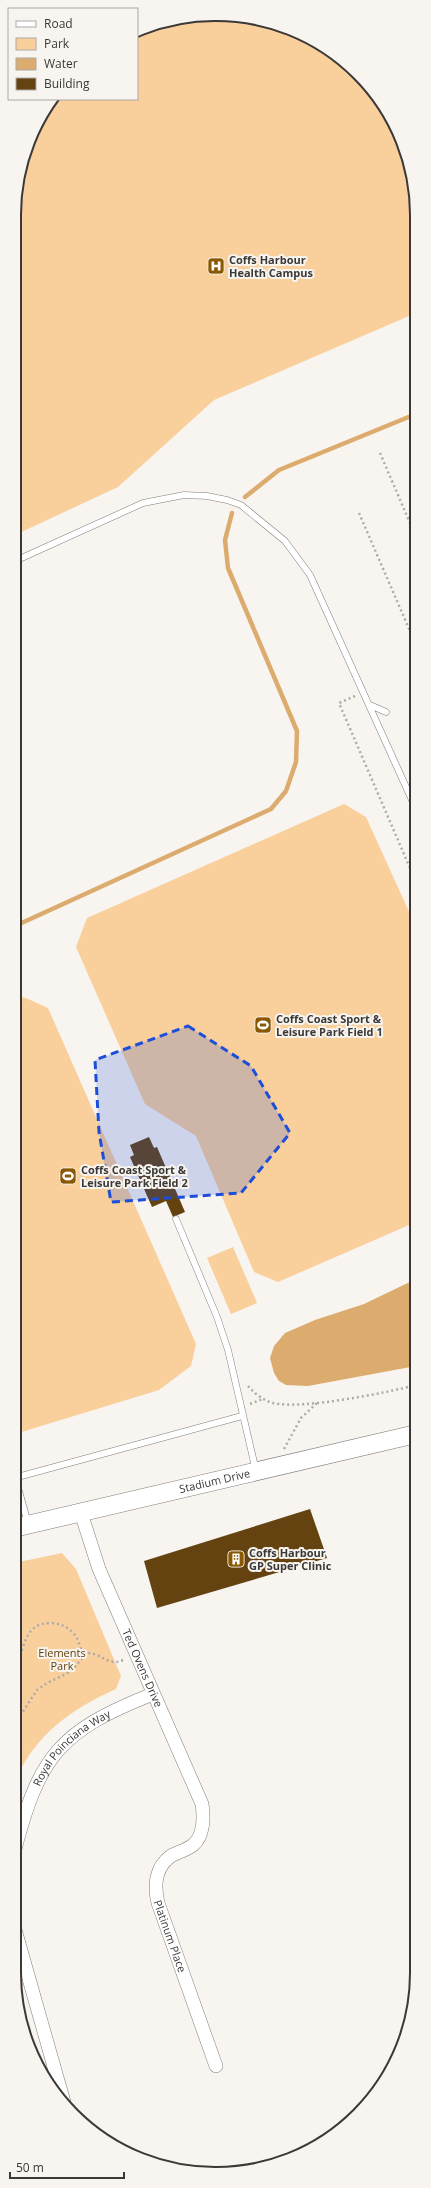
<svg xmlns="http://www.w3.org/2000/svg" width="431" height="2188" viewBox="0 0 431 2188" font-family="'Open Sans',sans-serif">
	<rect width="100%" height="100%" fill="#f8f4f0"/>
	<path fill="#f9cf9c" d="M242,16L304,35L358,73L402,138L417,202L416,313L214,400L118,487L15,535L16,189L41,115L55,99H137V34L163,21Z
		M344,804L366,817L416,927V1222L278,1282L254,1272L196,1136L145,1104L76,947L87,918Z
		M15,996L26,998L48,1008L196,1344L191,1366L159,1390L15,1434Z
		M233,1247L257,1303L231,1314L207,1258Z
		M62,1553L76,1569L121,1676L116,1689C71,1709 33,1736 14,1784V1563Z"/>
	<path fill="#dcac6e" d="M416,1279V1366L308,1386L286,1385L279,1381L274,1373L270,1358L274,1346L285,1333L315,1320L364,1304Z"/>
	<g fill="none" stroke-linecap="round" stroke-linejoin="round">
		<path stroke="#dcac6e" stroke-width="4.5" d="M245,497L279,470L416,414
			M15,926L271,809L286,791L296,762L297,731L228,568L225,540L232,513"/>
	</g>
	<path fill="#644311" d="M149,1137L154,1148L157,1147L185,1212L173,1217L166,1201L152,1207L130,1157L134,1155L130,1145Z
		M310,1509L327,1558L157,1608L144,1561Z"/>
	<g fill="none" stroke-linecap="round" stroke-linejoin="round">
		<g stroke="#827e7a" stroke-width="7">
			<path id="lane" d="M15,561L143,503L184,495L207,496L227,500L241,505L285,541L310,575L416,809
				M370,705L386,712
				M176,1219L217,1317L228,1350L256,1471
				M15,1477L28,1523
				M14,1478L242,1416"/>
		</g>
		<g stroke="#827e7a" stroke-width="14">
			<g id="street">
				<path id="s1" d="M81,1513L99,1569L202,1804C204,1817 204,1836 193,1845C187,1850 178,1852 171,1856C155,1867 154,1886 158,1903L216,2066"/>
				<path id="s2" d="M14,1853C39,1756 59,1731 153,1694"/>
				<path d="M14,1926L64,2102"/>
			</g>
		</g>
		<g stroke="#827e7a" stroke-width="19">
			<g id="secondary">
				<path id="s3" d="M14,1528L416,1434"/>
			</g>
		</g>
		<path stroke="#aeaba8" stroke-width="2.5" stroke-dasharray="2 3" stroke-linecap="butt" d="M380,453L416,537
			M359,513L416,645
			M355,696L339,703L416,882
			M248,1386C255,1394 263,1400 273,1403C300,1410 386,1393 416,1385
			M250,1404L263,1399
			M284,1449L301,1418L318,1402
			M14,1669C25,1652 22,1624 49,1623C59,1623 67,1626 74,1634C80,1640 79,1649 84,1656
			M14,1715L22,1713L37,1690L47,1683L70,1672L87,1653C102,1653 108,1667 123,1660"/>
		<use href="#lane" stroke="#fff" stroke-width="6"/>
		<use href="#street" stroke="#fff" stroke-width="13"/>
		<use href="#secondary" stroke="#fff" stroke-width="18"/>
	</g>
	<path fill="#1d4ed8" fill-opacity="0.2" stroke="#1d4ed8" stroke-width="3" stroke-dasharray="8 5" stroke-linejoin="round" d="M188,1026L251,1066L290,1133L241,1193L111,1202L99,1132L95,1060Z"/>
	<defs>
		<g id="hospital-square" transform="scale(0.9)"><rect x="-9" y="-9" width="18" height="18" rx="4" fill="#895800" stroke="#f8f4f0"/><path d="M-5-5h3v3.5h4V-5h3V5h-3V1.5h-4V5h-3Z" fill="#fff"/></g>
		<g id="stadium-square" transform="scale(0.9)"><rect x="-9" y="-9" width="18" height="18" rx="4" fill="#895800" stroke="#f8f4f0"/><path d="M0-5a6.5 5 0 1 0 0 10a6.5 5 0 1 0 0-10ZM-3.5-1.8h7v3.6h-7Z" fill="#fff"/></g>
		<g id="building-square" transform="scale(0.9)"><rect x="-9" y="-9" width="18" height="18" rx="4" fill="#895800" stroke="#f8f4f0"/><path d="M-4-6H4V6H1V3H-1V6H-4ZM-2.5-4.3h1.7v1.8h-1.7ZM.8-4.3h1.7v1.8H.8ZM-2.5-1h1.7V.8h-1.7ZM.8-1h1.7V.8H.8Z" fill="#fff"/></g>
	</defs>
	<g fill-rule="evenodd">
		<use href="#hospital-square" x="216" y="266"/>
		<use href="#stadium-square" x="263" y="1025"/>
		<use href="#stadium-square" x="68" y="1176"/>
		<use href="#building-square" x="236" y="1559"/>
	</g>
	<g text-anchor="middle" stroke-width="4" stroke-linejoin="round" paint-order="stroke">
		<g font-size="11" font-weight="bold" fill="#3a3937" stroke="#f8f4f0" text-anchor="start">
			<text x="229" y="264">Coffs Harbour<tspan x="229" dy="13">Health Campus</tspan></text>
			<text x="276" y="1023">Coffs Coast Sport &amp;<tspan x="276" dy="13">Leisure Park Field 1</tspan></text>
			<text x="81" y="1174">Coffs Coast Sport &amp;<tspan x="81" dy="13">Leisure Park Field 2</tspan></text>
			<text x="249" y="1557">Coffs Harbour<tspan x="249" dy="13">GP Super Clinic</tspan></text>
		</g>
		<g font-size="11" fill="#3a3937" stroke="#f8f4f0">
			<text dy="4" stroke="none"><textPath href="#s3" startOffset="206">Stadium Drive</textPath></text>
			<text dy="4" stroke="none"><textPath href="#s1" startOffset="167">Ted Ovens Drive</textPath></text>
			<text dy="4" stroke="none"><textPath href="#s2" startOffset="124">Royal Poinciana Way</textPath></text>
			<text dy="4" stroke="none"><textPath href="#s1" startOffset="471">Platinum Place</textPath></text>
		</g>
		<g font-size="11" fill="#5f3f0d" stroke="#f8f4f0">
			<text x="62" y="1657">Elements<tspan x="62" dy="13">Park</tspan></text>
		</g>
	</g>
	<path d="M0 0H431V2188H0ZM215 21H216A194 194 0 0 1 410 215V1973A194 194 0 0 1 216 2167H215A194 194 0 0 1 21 1973V215A194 194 0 0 1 215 21Z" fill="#f8f4f0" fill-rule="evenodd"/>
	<path fill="none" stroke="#3a3937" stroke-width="2" d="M215 21H216A194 194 0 0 1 410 215V1973A194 194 0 0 1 216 2167H215A194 194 0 0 1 21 1973V215A194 194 0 0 1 215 21Z"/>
	<rect x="8" y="8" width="130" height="92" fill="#f8f4f0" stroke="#aca9a6"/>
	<rect x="16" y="21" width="20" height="6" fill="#ffffff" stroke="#aca9a6"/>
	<text x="44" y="28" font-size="12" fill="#3a3937">Road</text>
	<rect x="16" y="38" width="20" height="12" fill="#f9cf9c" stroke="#aca9a6"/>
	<text x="44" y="48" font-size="12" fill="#3a3937">Park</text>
	<rect x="16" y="58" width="20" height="12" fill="#dcac6e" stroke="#aca9a6"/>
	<text x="44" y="68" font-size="12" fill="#3a3937">Water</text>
	<rect x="16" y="78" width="20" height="12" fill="#644311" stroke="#aca9a6"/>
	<text x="44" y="88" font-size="12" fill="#3a3937">Building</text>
	<path d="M10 2172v6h114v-6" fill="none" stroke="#3a3937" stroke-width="2"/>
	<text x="16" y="2172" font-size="12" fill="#3a3937" stroke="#f8f4f0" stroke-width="3" paint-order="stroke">50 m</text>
</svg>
